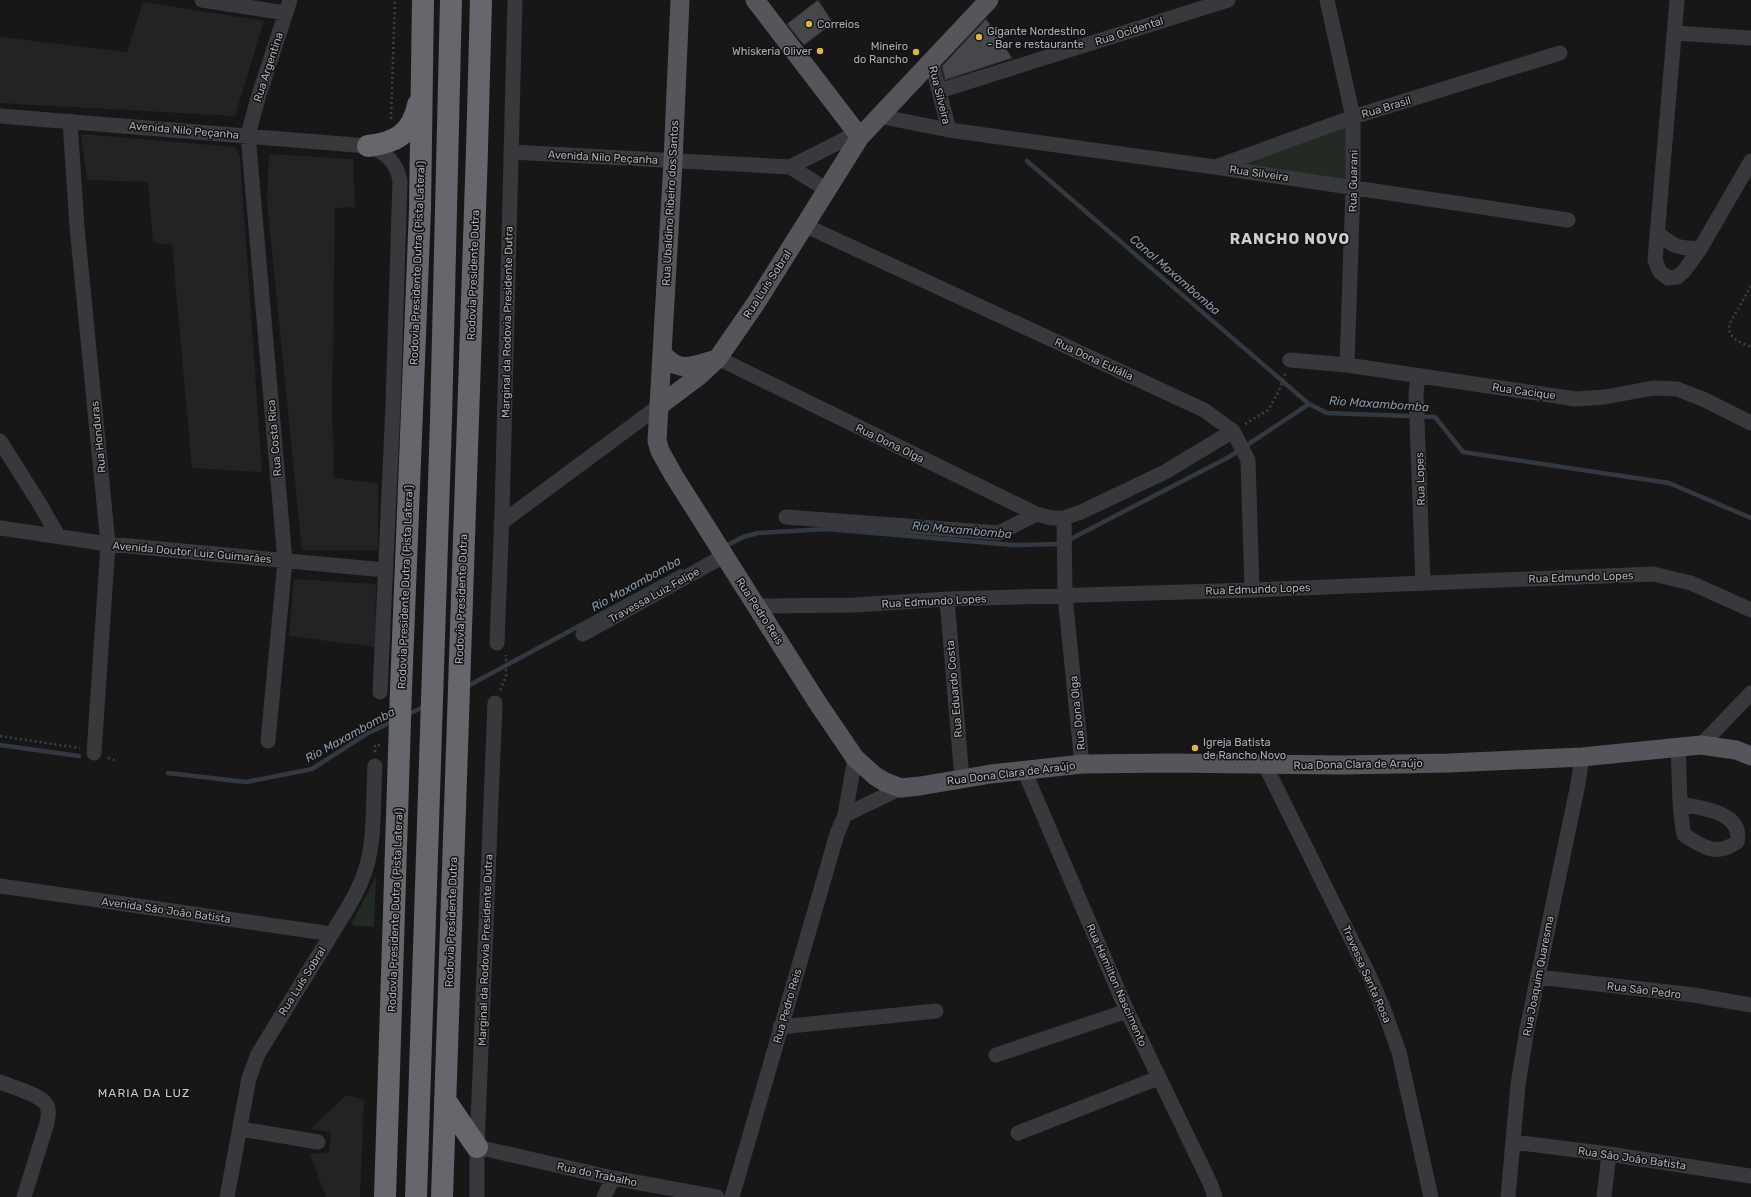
<svg xmlns="http://www.w3.org/2000/svg" width="1751" height="1197" viewBox="0 0 1751 1197" font-family="Rubik,sans-serif">
	<rect width="100%" height="100%" fill="#171718"/>
	<path fill="#232325" d="M143,2L264,21L235,116L0,103V37L127,52Z
		M81,134L235,147L240,157L262,472L192,468L172,245L153,242L148,182L87,180Z
		M269,154L353,159L355,207L335,208L332,405L334,478L378,483V550H302L267,201Z
		M294,579L376,584L375,647L289,636Z
		M346,1095L364,1100L360,1197H326L310,1154L329,1152L331,1132L311,1129Z"/>
	<path fill="#232a24" d="M1352,119V183L1221,166Z
		M376,876L374,927L351,925Z"/>
	<g fill="none" stroke-linecap="round" stroke-linejoin="round">
		<path stroke="#323940" stroke-width="4.5" d="M1027,161L1309,404L1327,413L1435,417L1463,452L1669,483L1751,518
			M724,547L743,537L758,533L827,529L1013,545L1061,544L1229,457L1309,404
			M466,687L681,571
			M406,715L426,706
			M0,745L79,756
			M168,773L246,782L312,769L368,733L394,721"/>
	</g>
	<path fill="#46474b" stroke="#313134" d="M818,0L833,23L804,45L787,24Z
		M986,19L1012,58L945,80L942,66Z"/>
	<g fill="none" stroke-linecap="round" stroke-linejoin="round">
		<path stroke="#3e4044" stroke-width="2.5" stroke-dasharray="2 3" stroke-linecap="butt" d="M391,119L395,0
			M1751,286L1730,323C1726,338 1740,342 1751,347
			M1245,424L1268,410L1279,391L1285,374
			M500,690L506,677V655
			M0,736L80,748
			M375,752V745H381
			M108,758L117,761"/>
		<path stroke="#38393d" stroke-width="15" d="M202,0L286,13
			M1327,0L1353,117V187L1347,365
			M1677,0L1655,260L1660,272L1668,278L1677,277L1684,271L1700,249L1751,161
			M1675,33L1751,38
			M931,60L949,130
			M939,91L1228,0
			M0,116L368,146C385,152 397,162 400,181L393,405L380,692
			M878,116L949,130L1215,167L1568,220
			M70,121L77,227L108,544L94,753
			M511,152L790,167L826,189
			M1218,166L1353,117L1560,53
			M790,167L857,133
			M804,225L1204,410L1233,431L1248,460L1252,590
			M1657,232C1673,247 1678,248 1700,249
			M718,358L1036,514L1052,518H1064L1081,512L1165,472L1233,431
			M1290,360L1347,365L1576,399L1605,397L1653,388L1677,389L1703,399L1751,423
			M1418,376L1416,394L1423,583
			M0,441L41,506L58,536
			M786,517L999,533L1036,514
			M1064,518L1065,596L1082,764
			M501,523L659,406
			M0,528L108,544L385,570
			M947,599L962,779
			M757,606L855,605L947,599L1252,590L1653,574L1691,583L1751,610
			M583,634L724,556
			M497,643L502,514L515,0
			M268,741L285,561L248,135L258,98L290,0
			M1701,745L1751,693
			M1678,747C1680,776 1678,806 1684,835C1703,847 1716,857 1737,842C1744,812 1701,808 1680,804
			M1265,765L1369,975L1384,1010L1399,1052L1431,1197
			M1024,770L1127,1011L1210,1183L1215,1197
			M845,815L901,788
			M0,886L332,934
			M1537,977L1694,995L1751,1005
			M780,1027L936,1011
			M996,1055L1127,1011
			M0,1082C12,1087 39,1094 46,1104C50,1110 48,1117 47,1123L24,1197
			M241,1129L318,1142
			M1018,1133L1158,1078
			M1513,1142L1609,1154L1751,1176
			M477,1147L613,1178L717,1197
			M227,1197L249,1078L258,1054L347,909C356,894 364,878 368,861C375,831 373,797 375,766
			M477,1197V1147L495,703
			M604,1197L613,1178
			M732,1197L837,834L845,815L855,758
			M1508,1197L1518,1085L1527,1029L1578,784L1582,757
			M1604,1197L1609,1154"/>
		<path stroke="#55565c" stroke-width="19" d="M680,0L673,161L657,441L660,451L674,476L817,702L855,758L875,776L885,782L901,788L920,786L991,774L1082,764L1170,763L1344,765L1449,763L1582,757L1701,745L1736,750L1751,756
			M755,0L860,137
			M662,353C678,373 691,367 713,360
			M659,406L699,376L718,358L756,303L860,137L989,0"/>
		<path stroke="#65676d" stroke-width="22" d="M368,146C395,143 412,134 418,105
			M445,1100L477,1147
			M385,1197L401,689L420,209L423,0
			M416,1197L441,420L451,0
			M442,1197L477,150L481,0"/>
	</g>
	<g fill="#dcb34c" stroke="#121213" stroke-width="1.5">
		<circle cx="809" cy="24" r="4"/>
		<circle cx="979" cy="37" r="4"/>
		<circle cx="820" cy="51" r="4"/>
		<circle cx="916" cy="52" r="4"/>
		<circle cx="1195" cy="748" r="4"/>
	</g>
	<g text-anchor="middle" stroke-width="3" stroke-linejoin="round" paint-order="stroke">
		<g font-size="11" fill="#abaeb7" stroke="#121213" text-anchor="start">
			<text x="817" y="28">Correios</text>
			<text x="987" y="35">Gigante Nordestino<tspan x="987" dy="13">- Bar e restaurante</tspan></text>
			<text x="908" y="50" text-anchor="end">Mineiro<tspan x="908" dy="13">do Rancho</tspan></text>
			<text x="812" y="55" text-anchor="end">Whiskeria Oliver</text>
			<text x="1203" y="746">Igreja Batista<tspan x="1203" dy="13">de Rancho Novo</tspan></text>
		</g>
		<g font-size="11" fill="#abaeb7" stroke="#121213">
			<text transform="translate(1129 31) rotate(-18)" y="4">Rua Ocidental</text>
			<text transform="translate(268 67) rotate(-72)" y="4">Rua Argentina</text>
			<text transform="translate(940 95) rotate(76)" y="4">Rua Silveira</text>
			<text transform="translate(1386 107) rotate(-17)" y="4">Rua Brasil</text>
			<text transform="translate(184 130) rotate(5)" y="4">Avenida Nilo Peçanha</text>
			<text transform="translate(603 157) rotate(3)" y="4">Avenida Nilo Peçanha</text>
			<text transform="translate(1259 173) rotate(8)" y="4">Rua Silveira</text>
			<text transform="translate(1353 181) rotate(-89)" y="4">Rua Guarani</text>
			<text transform="translate(670 203) rotate(-87)" y="4">Rua Ubaldino Ribeiro dos Santos</text>
			<text transform="translate(417 263) rotate(-88)" y="4">Rodovia Presidente Dutra (Pista Lateral)</text>
			<text transform="translate(473 275) rotate(-88)" y="4">Rodovia Presidente Dutra</text>
			<text transform="translate(767 284) rotate(-57)" y="4">Rua Luís Sobral</text>
			<text transform="translate(507 322) rotate(-89)" y="4">Marginal da Rodovia Presidente Dutra</text>
			<text transform="translate(1094 359) rotate(25)" y="4">Rua Dona Eulália</text>
			<text transform="translate(1524 391) rotate(8)" y="4">Rua Cacique</text>
			<text transform="translate(98 437) rotate(-96)" y="4">Rua Honduras</text>
			<text transform="translate(274 438) rotate(-95)" y="4">Rua Costa Rica</text>
			<text transform="translate(890 443) rotate(26)" y="4">Rua Dona Olga</text>
			<text transform="translate(1420 479) rotate(-92)" y="4">Rua Lopes</text>
			<text transform="translate(192 552) rotate(5)" y="4">Avenida Doutor Luiz Guimarães</text>
			<text transform="translate(1581 577) rotate(-2)" y="4">Rua Edmundo Lopes</text>
			<text transform="translate(405 587) rotate(-88)" y="4">Rodovia Presidente Dutra (Pista Lateral)</text>
			<text transform="translate(1258 589) rotate(-2)" y="4">Rua Edmundo Lopes</text>
			<text transform="translate(654 595) rotate(-29)" y="4">Travessa Luiz Felipe</text>
			<text transform="translate(461 599) rotate(-88)" y="4">Rodovia Presidente Dutra</text>
			<text transform="translate(934 601) rotate(-3)" y="4">Rua Edmundo Lopes</text>
			<text transform="translate(760 611) rotate(57)" y="4">Rua Pedro Reis</text>
			<text transform="translate(954 689) rotate(-95)" y="4">Rua Eduardo Costa</text>
			<text transform="translate(1077 713) rotate(-96)" y="4">Rua Dona Olga</text>
			<text transform="translate(1358 764) rotate(-1)" y="4">Rua Dona Clara de Araújo</text>
			<text transform="translate(1011 773) rotate(-7)" y="4">Rua Dona Clara de Araújo</text>
			<text transform="translate(166 910) rotate(8)" y="4">Avenida São João Batista</text>
			<text transform="translate(395 910) rotate(-88)" y="4">Rodovia Presidente Dutra (Pista Lateral)</text>
			<text transform="translate(451 922) rotate(-88)" y="4">Rodovia Presidente Dutra</text>
			<text transform="translate(485 950) rotate(-88)" y="4">Marginal da Rodovia Presidente Dutra</text>
			<text transform="translate(1367 974) rotate(66)" y="4">Travessa Santa Rosa</text>
			<text transform="translate(1538 976) rotate(-79)" y="4">Rua Joaquim Quaresma</text>
			<text transform="translate(302 981) rotate(-58)" y="4">Rua Luís Sobral</text>
			<text transform="translate(1117 985) rotate(66)" y="4">Rua Hamilton Nascimento</text>
			<text transform="translate(1644 990) rotate(7)" y="4">Rua São Pedro</text>
			<text transform="translate(787 1006) rotate(-74)" y="4">Rua Pedro Reis</text>
			<text transform="translate(1632 1158) rotate(8)" y="4">Rua São João Batista</text>
			<text transform="translate(597 1174) rotate(12)" y="4">Rua do Trabalho</text>
		</g>
		<g font-size="12" font-style="italic" fill="#8699ad" stroke="#121213">
			<text transform="translate(1175 275) rotate(41)" y="4">Canal Maxambomba</text>
			<text transform="translate(1379 404) rotate(4)" y="4">Rio Maxambomba</text>
			<text transform="translate(962 530) rotate(5)" y="4">Rio Maxambomba</text>
			<text transform="translate(636 584) rotate(-29)" y="4">Rio Maxambomba</text>
			<text transform="translate(350 735) rotate(-29)" y="4">Rio Maxambomba</text>
		</g>
		<g font-size="12" letter-spacing="1" fill="#cbcdd3" stroke="#121213">
			<text x="144" y="1097">MARIA DA LUZ</text>
		</g>
		<g font-size="15" font-weight="bold" letter-spacing="1" fill="#cbcdd3" stroke="#121213">
			<text x="1290" y="244">RANCHO NOVO</text>
		</g>
	</g>
</svg>
